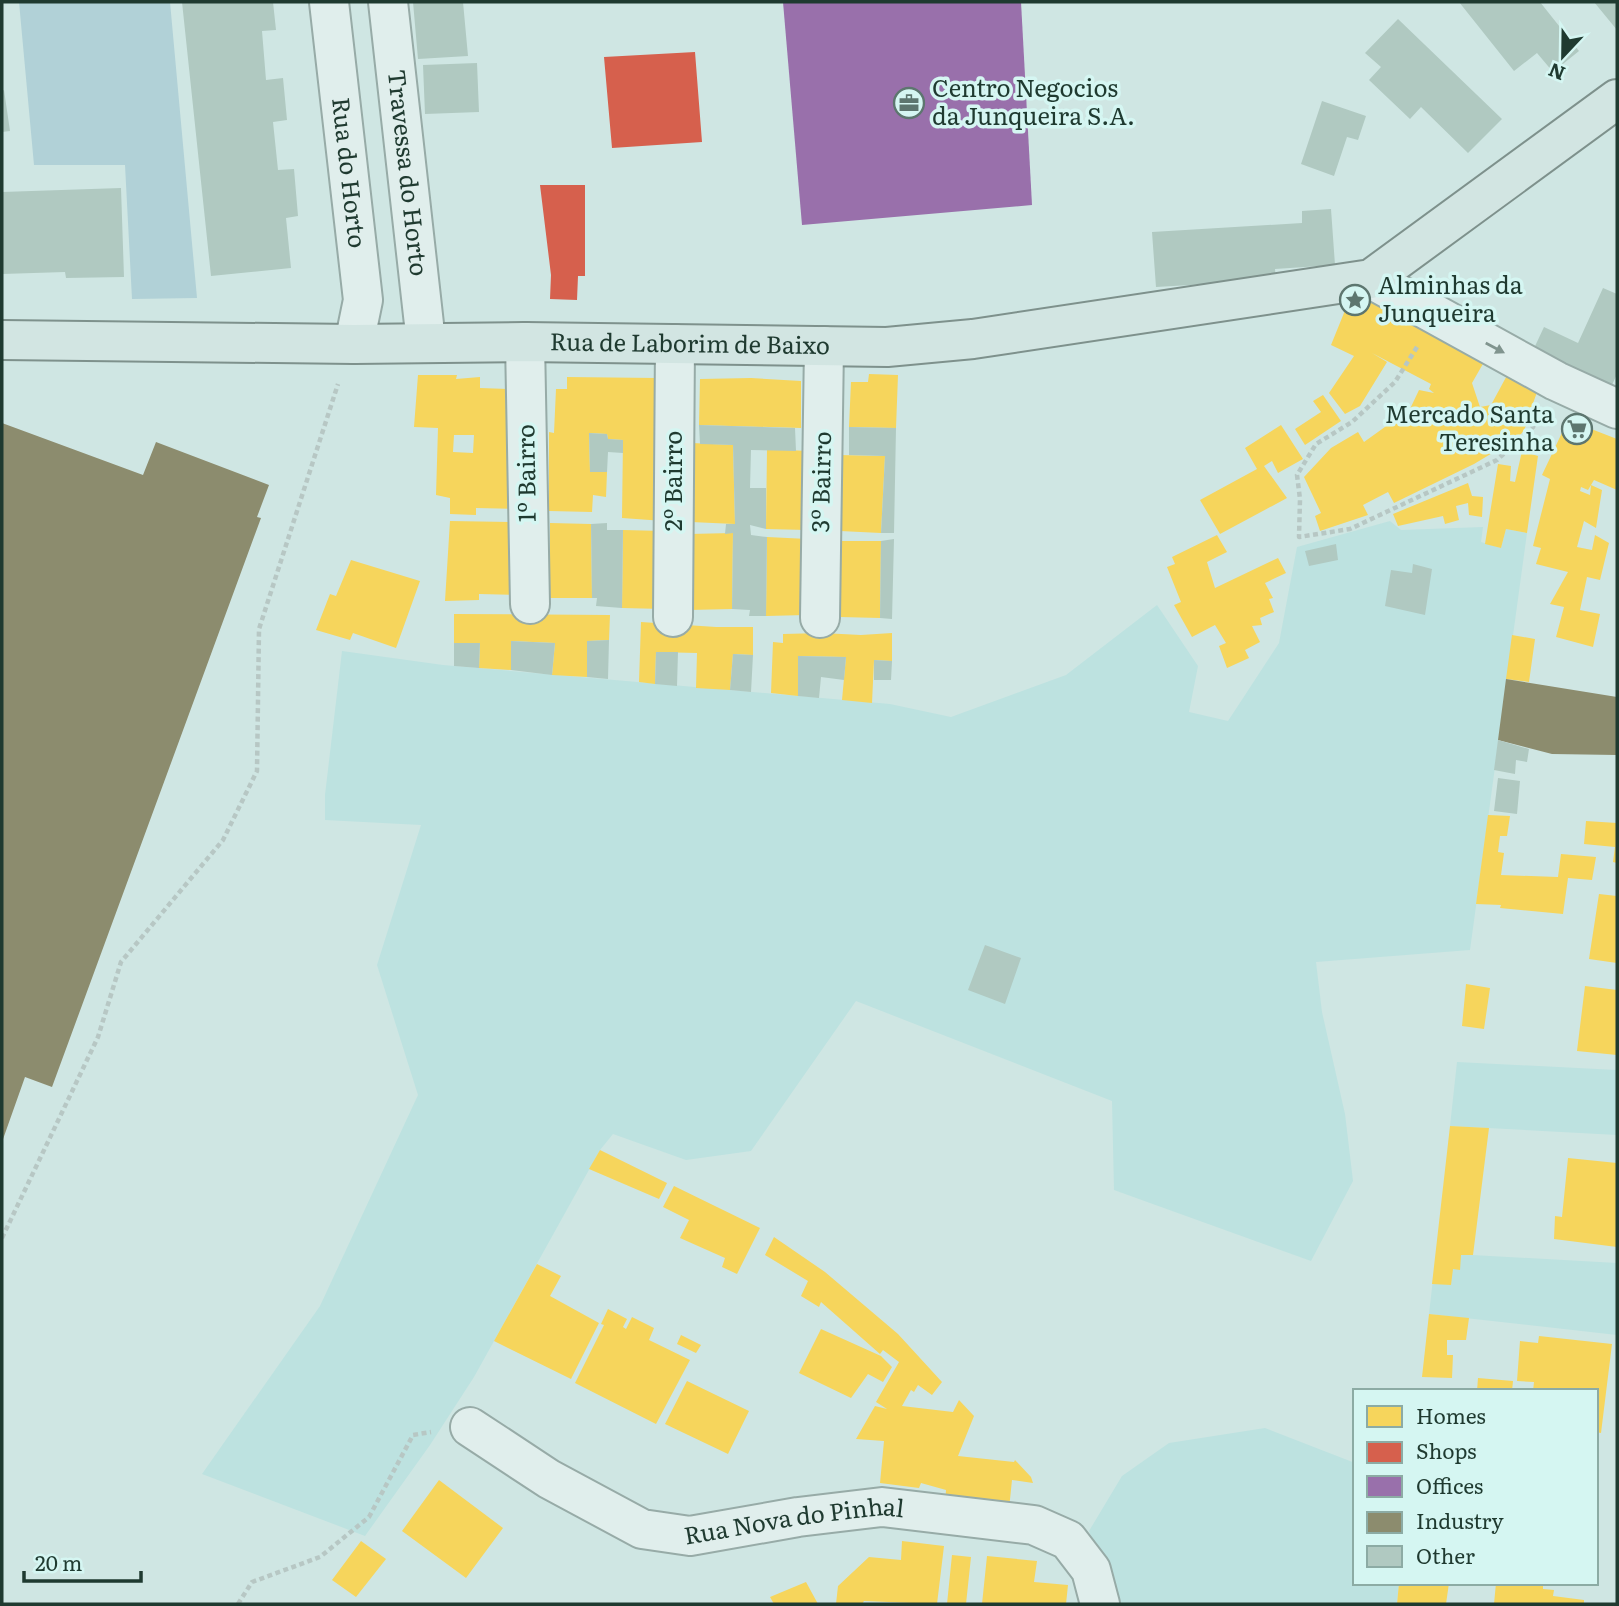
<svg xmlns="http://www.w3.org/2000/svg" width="1619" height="1606" viewBox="0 0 1619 1606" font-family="Literata,serif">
	<rect width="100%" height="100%" fill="#cfe6e3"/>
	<path fill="#bde2e0" d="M1390,521L1401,530L1483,527L1481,542L1501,548L1506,529L1527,533L1470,950L1316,962L1322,1012L1345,1114L1353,1181L1311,1261L1114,1190L1112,1101L856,1001L751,1151L686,1160L613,1134L600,1150L474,1377L430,1445L365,1536L202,1474L320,1306L418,1095L377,965L421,825L325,820V795L342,651L443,665L890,704L951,717L1066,675L1157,605L1198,666L1189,712L1228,721L1279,643L1297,547Z
		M1457,1062L1617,1070V1135L1450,1126Z
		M1436,1253L1617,1263V1335L1429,1314Z
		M1265,1428L1355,1463V1583H1399L1397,1604H1116L1089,1531L1122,1476L1169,1443Z"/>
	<path fill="#b1d1d7" d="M19,2H170L197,298L132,299L125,165H34Z"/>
	<path fill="#f6d55c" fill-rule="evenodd" d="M1346,295H1366L1488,355L1472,383L1480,407L1491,405L1511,368L1540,384L1532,406L1536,409L1522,433L1514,440L1474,464L1394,503L1388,492L1363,505L1368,515L1320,531L1315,516L1321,513L1304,477L1331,448L1358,432L1364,442L1410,409L1419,390L1434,393L1429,389L1431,384L1372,353L1387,362L1360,406L1345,414L1329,393L1354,356L1331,345L1346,308L1342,306Z
		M869,374L898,375L896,428L849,427L851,382H868Z
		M418,375H457L456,379L480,377V388L508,389L515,509L476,508V515L450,514V498L436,495L438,428L414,427ZM454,435H474L473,453L453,452Z
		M567,377L657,378L664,521L622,518L623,440L608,439L607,434L589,433L590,472H607L606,497L593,495L592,512L549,511V432L554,433L556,389H567Z
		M751,378L801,381V428L699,425L700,379Z
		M1323,395L1341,421L1305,445L1295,429L1321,412L1313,401Z
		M1568,420L1617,439V490L1594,480L1588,490L1581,487L1580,491L1590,495L1591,485L1602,490L1596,528L1584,521L1577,547L1592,550L1595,535L1609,543L1600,580L1587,577L1580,610L1600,614L1593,647L1556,637L1564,607L1550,604L1568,572L1536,564L1541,548L1533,546L1550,479L1542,475Z
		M1281,425L1303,459L1278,473L1272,461L1264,466L1287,498L1220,534L1200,500L1257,469L1245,448Z
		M692,443L733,445L735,524L691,522Z
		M767,449L808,451L807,530L766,529Z
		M1522,451L1538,456L1527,533L1506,529L1501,548L1485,544L1498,464L1511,466L1510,481L1515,482Z
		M838,455L885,456L881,533L840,531Z
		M1468,483L1472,496L1483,497L1482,517L1469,515L1468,503L1456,506L1459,520L1445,524L1443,516L1398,526L1393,514Z
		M450,521L517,522L515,595L479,594V600L445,601Z
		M550,523L591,524L592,598H550Z
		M623,530L663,531L664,609L622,608Z
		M733,533L732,609L689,610V534Z
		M1217,535L1227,552L1207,562L1215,588L1278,558L1286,573L1265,583L1273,598L1269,599L1274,612L1260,618L1262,625L1252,626L1260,642L1245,650L1249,658L1227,668L1219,646L1226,643L1215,625L1192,637L1174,605L1181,602L1167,567L1175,564L1172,557Z
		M767,537L808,539L806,615L766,616Z
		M839,541H881L880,618L840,617Z
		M351,560L420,581L396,648L353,633L350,640L316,630L330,594L336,596Z
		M454,614L610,615L609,640L587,641V677L552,675L555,643L511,641V670L479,668L480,643H454Z
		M641,622L716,627H753V655L733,654L730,690L696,688L697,653L656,652L655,684L639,682Z
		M822,633L861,635L892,633V661L874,660L872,703L842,700L846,657L798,656V696L771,693L773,642L783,643V634Z
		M1512,635L1535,639L1529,682L1506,679Z
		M1488,815L1510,816L1507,836H1500L1498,852L1504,853L1501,875L1558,877L1561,854L1596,857L1592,880L1568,878L1563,914L1500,908L1501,905L1476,904Z
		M1586,821L1617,823V863L1613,862L1615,847L1584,844Z
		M1599,894L1617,896V963L1589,959Z
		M1466,984L1490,988L1484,1029L1462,1026Z
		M1585,986L1617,990V1055L1577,1051Z
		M1450,1126L1489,1128L1473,1255H1461L1460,1270L1453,1269L1451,1285L1432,1284Z
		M600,1150L667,1183L659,1199L589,1169Z
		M1568,1158L1617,1163V1247L1554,1239L1555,1216L1562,1217Z
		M674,1186L760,1228L737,1274L722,1267L725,1258L680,1238L689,1220L663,1207Z
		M774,1237L825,1272L898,1334L942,1382L932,1395L918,1385L914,1392L911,1390L902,1406L953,1412L959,1400L974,1416L958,1456L1014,1462L1015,1460L1031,1477L1033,1483L1012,1480L1009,1509L945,1504L946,1490L921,1483L919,1488L880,1483L884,1441L856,1439L875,1406L887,1409L876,1402L899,1362L883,1350L880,1354L821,1302L819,1307L801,1296L808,1281L765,1255Z
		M537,1264L561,1276L550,1296L599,1323L571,1379L494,1341Z
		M608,1309L627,1319L623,1327L626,1329L632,1317L654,1328L649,1340L690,1360L656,1424L575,1383L604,1325L601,1324Z
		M1429,1314L1469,1318L1466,1340H1447V1355H1453L1452,1378L1422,1377Z
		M821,1329L881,1356L892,1367L883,1382L868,1374L851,1398L799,1373Z
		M681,1335L701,1345L696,1353L677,1344Z
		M1539,1336L1612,1344L1601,1433L1596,1432V1391H1533L1534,1382L1517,1381L1520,1341L1538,1343Z
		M1478,1378L1513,1381L1512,1391H1477Z
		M687,1381L749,1411L728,1454L665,1424Z
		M439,1480L503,1528L466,1578L402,1531Z
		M361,1541L386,1559L356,1597L332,1580Z
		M902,1541L944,1546L937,1604L864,1601L862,1604H836L838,1586L869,1557L901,1560Z
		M952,1555L971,1557L966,1604H947Z
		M987,1556L1037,1561L1034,1582L1068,1585L1066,1604H982Z
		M806,1582L818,1604H774L770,1597Z
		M1399,1583H1449L1446,1604H1397Z
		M1496,1583H1543V1589L1554,1590L1553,1596L1584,1600V1604H1494Z"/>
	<path fill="#d6604d" d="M695,52L702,142L612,148L604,57Z
		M540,185H585V276H578L577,300L550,299L551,275Z"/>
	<path fill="#9970ab" d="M783,2H1021L1032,205L802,225Z"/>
	<path fill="#8c8c6e" d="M2,423L143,475L156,442L269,485L257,517L261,518L52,1087L25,1077L2,1142Z
		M1506,679L1617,697V755L1552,754L1498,740Z"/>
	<path fill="#b0c9c1" d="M182,2H273L276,30L262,31L266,80L283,78L287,120L273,122L278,170L294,169L298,216L286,218L291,268L211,276Z
		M413,2H463L468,56L418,59Z
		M1459,2H1540L1579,51L1553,72L1537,53L1514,71Z
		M1594,2H1617V30Z
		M1398,19L1502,119L1468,153L1421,107L1410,119L1369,80L1381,67L1365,53Z
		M477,63L479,112L425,114L423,65Z
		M4,90L10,131L2,132V91Z
		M1322,101L1366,116L1358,140L1347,137L1334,176L1301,164Z
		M121,188L124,277L66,278L65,272L2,274V192Z
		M1331,209L1335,265L1275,269L1276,280L1156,287L1152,232L1302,223V211Z
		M1603,288L1617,294V374L1607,396L1529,359L1544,327L1578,343Z
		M699,425L795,428L796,451L751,450L750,488H766V529L750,525L751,535L767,537L766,616H749L750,610L732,609L733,533L725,534L726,524H735L733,445L700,444Z
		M849,427L896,428L894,533H881L885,456L849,455Z
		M589,433L607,434L608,439L623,440V453L608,452L607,472H590Z
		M607,523V530H623L622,608L596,606L597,598H592L591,524Z
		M894,539L892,619L880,618L881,541Z
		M1336,544L1338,560L1309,566L1305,551Z
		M1413,564L1432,569L1425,615L1385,606L1391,570L1412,573Z
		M609,640L608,679L587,677V641Z
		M511,641L555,643L552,675L511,670Z
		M454,643H480L479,668L454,666Z
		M656,652H678L677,686L655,684Z
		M733,654L753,655L751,692L730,690Z
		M798,656L846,657L844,680L821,677L819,698L798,696Z
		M874,660L892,661L891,680H874Z
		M1498,740L1529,749L1527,762L1516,760L1515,774L1494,770Z
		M1498,778L1520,781L1517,814L1494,811Z
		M985,945L1021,958L1005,1004L968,990Z"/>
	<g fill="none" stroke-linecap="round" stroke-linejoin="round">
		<g stroke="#97aba7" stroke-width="42">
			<g id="minor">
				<path id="s1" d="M329,2L363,300L354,344"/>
				<path id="s2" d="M388,2L426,342"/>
				<path d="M1371,279L1556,381L1617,409"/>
				<path d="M525,342L530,604"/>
				<path d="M673,617L675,344"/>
				<path d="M820,618L824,346"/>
				<path id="s3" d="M470,1427L549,1479L642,1529L690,1536L798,1517L882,1507L1034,1525L1068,1540L1091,1570L1100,1604"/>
			</g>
		</g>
		<g stroke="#7e918c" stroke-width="42">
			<g id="major">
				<path id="s4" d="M2,340L354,344L525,342L887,347L973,339L1371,279L1617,99"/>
			</g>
		</g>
		<path stroke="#b7c7c4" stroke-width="4.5" stroke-dasharray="5 3.5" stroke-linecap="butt" d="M1417,347L1395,382L1352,422L1316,444L1297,475L1300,499L1299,537L1350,529L1497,460L1533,427L1538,416
			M2,1238L98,1037L121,962L223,840L257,771L259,629L338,384
			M238,1604L252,1582L320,1557L369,1517L413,1435L431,1432"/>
		<use href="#minor" stroke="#e0eeec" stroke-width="38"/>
		<use href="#major" stroke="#d2e5e2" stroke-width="38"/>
	</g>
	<defs><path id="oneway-solid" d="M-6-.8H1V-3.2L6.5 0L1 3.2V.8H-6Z" transform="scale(1.75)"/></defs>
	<use fill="#80948e" href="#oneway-solid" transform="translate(1495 348) rotate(28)"/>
	<defs>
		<g id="office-ring" transform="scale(1.575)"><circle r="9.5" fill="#d5f6f2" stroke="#5d766f" stroke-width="1.5"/><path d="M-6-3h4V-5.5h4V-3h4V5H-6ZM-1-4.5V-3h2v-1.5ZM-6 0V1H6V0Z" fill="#5d766f"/></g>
		<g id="sight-ring" transform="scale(1.575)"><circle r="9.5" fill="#d5f6f2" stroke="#5d766f" stroke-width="1.5"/><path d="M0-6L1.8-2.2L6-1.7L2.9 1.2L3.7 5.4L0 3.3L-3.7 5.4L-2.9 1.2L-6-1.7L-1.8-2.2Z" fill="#5d766f"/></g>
		<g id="supermarket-ring" transform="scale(1.575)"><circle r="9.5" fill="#d5f6f2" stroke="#5d766f" stroke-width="1.5"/><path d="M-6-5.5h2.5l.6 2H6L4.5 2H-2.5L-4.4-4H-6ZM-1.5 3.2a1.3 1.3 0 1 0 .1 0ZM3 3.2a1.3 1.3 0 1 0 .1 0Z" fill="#5d766f"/></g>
	</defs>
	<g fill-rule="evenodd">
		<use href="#office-ring" x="909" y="103"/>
		<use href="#sight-ring" x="1355" y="300"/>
		<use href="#supermarket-ring" x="1577" y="429"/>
	</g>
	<g text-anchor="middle" stroke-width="7" stroke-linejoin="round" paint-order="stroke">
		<g font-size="24" fill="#1f3a30" stroke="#d5f6f2" text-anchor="start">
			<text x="932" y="97">Centro Negocios<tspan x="932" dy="28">da Junqueira S.A.</tspan></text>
			<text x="1378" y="294">Alminhas da<tspan x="1378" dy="28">Junqueira</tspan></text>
			<text x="1554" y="423" text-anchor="end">Mercado Santa<tspan x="1554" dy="28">Teresinha</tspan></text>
		</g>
		<g font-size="24" fill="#1f3a30" stroke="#d5f6f2">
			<text dy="8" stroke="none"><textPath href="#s2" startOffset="172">Travessa do Horto</textPath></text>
			<text dy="8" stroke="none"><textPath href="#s1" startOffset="172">Rua do Horto</textPath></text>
			<text dy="8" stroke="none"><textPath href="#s4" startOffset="688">Rua de Laborim de Baixo</textPath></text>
			<text transform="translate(527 473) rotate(-91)" y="8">1º Bairro</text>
			<text transform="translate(674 481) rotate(-90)" y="8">2º Bairro</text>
			<text transform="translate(822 482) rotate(-89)" y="8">3º Bairro</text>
			<text dy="8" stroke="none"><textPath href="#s3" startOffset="354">Rua Nova do Pinhal</textPath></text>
		</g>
	</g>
	<rect width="1619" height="1606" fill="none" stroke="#1f3a30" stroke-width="7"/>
	<rect x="1353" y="1389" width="245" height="196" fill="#d5f6f2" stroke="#8caba4" stroke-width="2"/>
	<rect x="1367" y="1406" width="35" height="21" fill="#f6d55c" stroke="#8caba4" stroke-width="2"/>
	<text x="1416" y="1424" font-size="21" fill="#1f3a30">Homes</text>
	<rect x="1367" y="1442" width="35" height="21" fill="#d6604d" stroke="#8caba4" stroke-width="2"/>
	<text x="1416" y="1459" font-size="21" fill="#1f3a30">Shops</text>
	<rect x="1367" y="1476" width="35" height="21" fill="#9970ab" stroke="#8caba4" stroke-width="2"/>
	<text x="1416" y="1494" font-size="21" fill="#1f3a30">Offices</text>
	<rect x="1367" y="1512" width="35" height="21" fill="#8c8c6e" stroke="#8caba4" stroke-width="2"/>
	<text x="1416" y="1529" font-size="21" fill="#1f3a30">Industry</text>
	<rect x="1367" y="1546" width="35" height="21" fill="#b0c9c1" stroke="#8caba4" stroke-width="2"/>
	<text x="1416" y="1564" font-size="21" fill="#1f3a30">Other</text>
	<g transform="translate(1563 56) rotate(202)" stroke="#d5f6f2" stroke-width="5" paint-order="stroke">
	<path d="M0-5L12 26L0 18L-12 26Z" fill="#1f3a30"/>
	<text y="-10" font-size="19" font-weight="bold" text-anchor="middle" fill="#1f3a30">N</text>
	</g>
	<path d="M24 1571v10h117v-10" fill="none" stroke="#1f3a30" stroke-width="3.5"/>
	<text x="35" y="1571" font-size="21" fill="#1f3a30" stroke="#d5f6f2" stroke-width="5" paint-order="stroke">20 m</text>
</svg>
